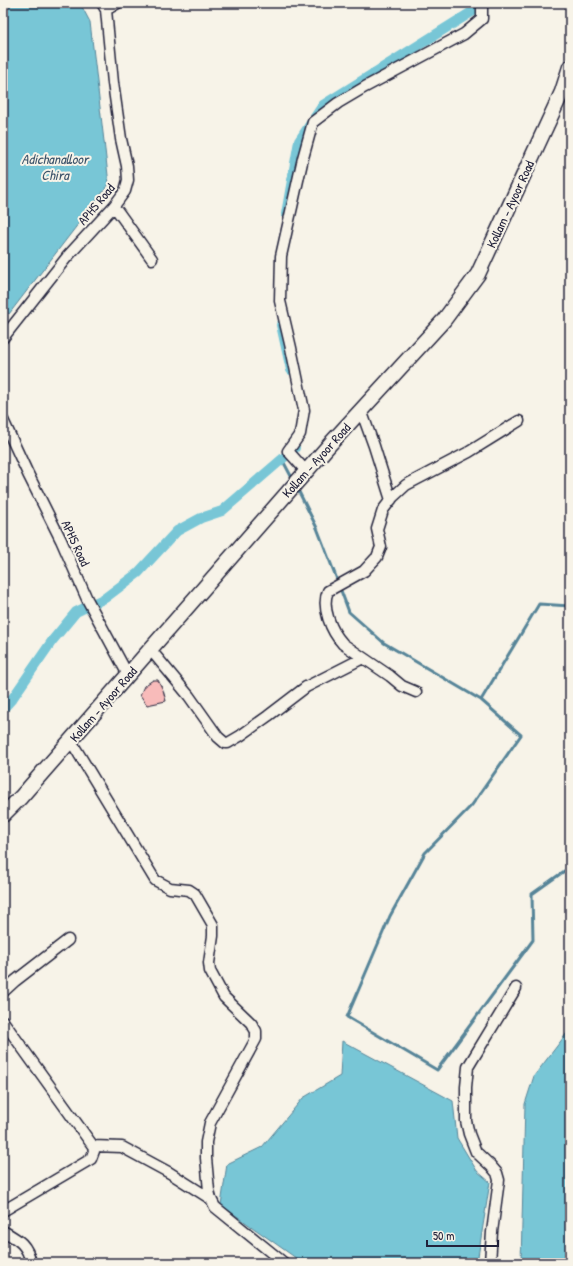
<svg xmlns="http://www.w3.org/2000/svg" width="573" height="1266" viewBox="0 0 573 1266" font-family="'Patrick Hand',sans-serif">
	<rect width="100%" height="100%" fill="#f7f3e8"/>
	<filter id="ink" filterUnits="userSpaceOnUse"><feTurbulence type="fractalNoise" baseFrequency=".025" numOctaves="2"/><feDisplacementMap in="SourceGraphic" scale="8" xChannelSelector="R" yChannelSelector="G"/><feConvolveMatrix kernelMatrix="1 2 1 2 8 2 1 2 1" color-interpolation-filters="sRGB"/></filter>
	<g filter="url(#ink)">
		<path fill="#78c6d6" stroke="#568498" d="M3,3H80L90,22L109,184L9,314L3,308Z
			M570,1029V1263H521L525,1104L534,1076Z
			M342,1041L453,1101L457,1138L477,1171L490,1182L477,1263H303L221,1205L227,1164L262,1147L303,1098L340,1076Z"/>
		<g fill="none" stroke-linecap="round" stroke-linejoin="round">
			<path stroke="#568498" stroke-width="3" d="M282,459L291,476
				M299,492L317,528L338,582
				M340,588L349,612L384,643L481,700L521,735L472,805L425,853L390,916L347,1017L437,1070L533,940L532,894L570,867
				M481,700L539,604L570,606"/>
			<path stroke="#78c6d6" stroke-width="10" d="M286,214L299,141L323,105L486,3
				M281,325L291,370
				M3,709L12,699L52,641L76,612L105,598L138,573L177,531L201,518L222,511L295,448"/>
		</g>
		<path fill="#f8bbba" stroke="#22223b" d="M153,680H158L163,690L166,701L147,705L140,695L144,686Z"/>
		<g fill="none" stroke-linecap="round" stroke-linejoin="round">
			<g stroke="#22223b" stroke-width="13">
				<path id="street" d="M102,3L106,10L118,3
					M114,206L152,259
					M3,338L67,257L114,206L125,191L128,180L127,166L121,139L113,83L106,10
					M361,410L374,446L391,500
					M3,420L28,474L61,540L87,599L128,675
					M306,471L288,451L300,434L304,410L291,348L280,301L281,256L303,158L313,122L338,103L365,87L464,34L482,19V3
					M150,649L189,696L218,737L225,743H228L240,736L268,716L306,687L363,658
					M416,692L402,686L390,676L343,644C331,631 321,607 328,591L364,571L377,557L381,547L377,529L383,510L393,497L406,485L469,452L519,421
					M71,741L155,880L170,888L189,890L195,894L213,925V936L209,963L210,971L224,997L251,1023L256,1031V1039L210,1123L206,1142V1158L209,1191L211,1199L215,1207L284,1263
					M3,992L15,981L68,940
					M3,1021L93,1146L94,1151L91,1159L3,1211
					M93,1146L122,1147L170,1173L211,1199
					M3,1231C19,1240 27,1244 31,1263
					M490,1263L492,1232L499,1180L497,1173L491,1166L476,1152L469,1134L466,1121V1087L468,1067L516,988"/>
			</g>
			<g stroke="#22223b" stroke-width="17">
				<path id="secondary" d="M3,815L21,797L331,443L444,320L478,274L562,92L570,67"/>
			</g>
			<use href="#street" stroke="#f7f3e8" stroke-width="10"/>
			<use href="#secondary" stroke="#f7f3e8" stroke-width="14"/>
		</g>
	</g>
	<g text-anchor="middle" stroke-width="4" stroke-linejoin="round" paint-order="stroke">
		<g font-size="13" fill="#22223b" stroke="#f7f3e8">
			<text transform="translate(96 204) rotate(-50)" y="5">APHS Road</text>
			<text transform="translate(510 204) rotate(-65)" y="5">Kollam - Ayoor Road</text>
			<text transform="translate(316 460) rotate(-48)" y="5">Kollam - Ayoor Road</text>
			<text transform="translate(76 543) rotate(65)" y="5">APHS Road</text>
			<text transform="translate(103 704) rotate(-49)" y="5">Kollam - Ayoor Road</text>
		</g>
		<g font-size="14" font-style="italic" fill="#3c536a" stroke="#f7f3e8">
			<text x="55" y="164">Adichanalloor<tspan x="55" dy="16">Chira</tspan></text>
		</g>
	</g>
	<rect width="573" height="1266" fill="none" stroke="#f7f3e8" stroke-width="16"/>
	<rect x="8" y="8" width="557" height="1250" fill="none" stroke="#22223b" stroke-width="1.5" filter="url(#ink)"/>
	<path d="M427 1240v6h71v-6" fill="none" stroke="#22223b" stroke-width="2"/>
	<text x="433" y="1240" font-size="12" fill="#22223b" stroke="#f7f3e8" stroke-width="3" paint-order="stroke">50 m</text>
</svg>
